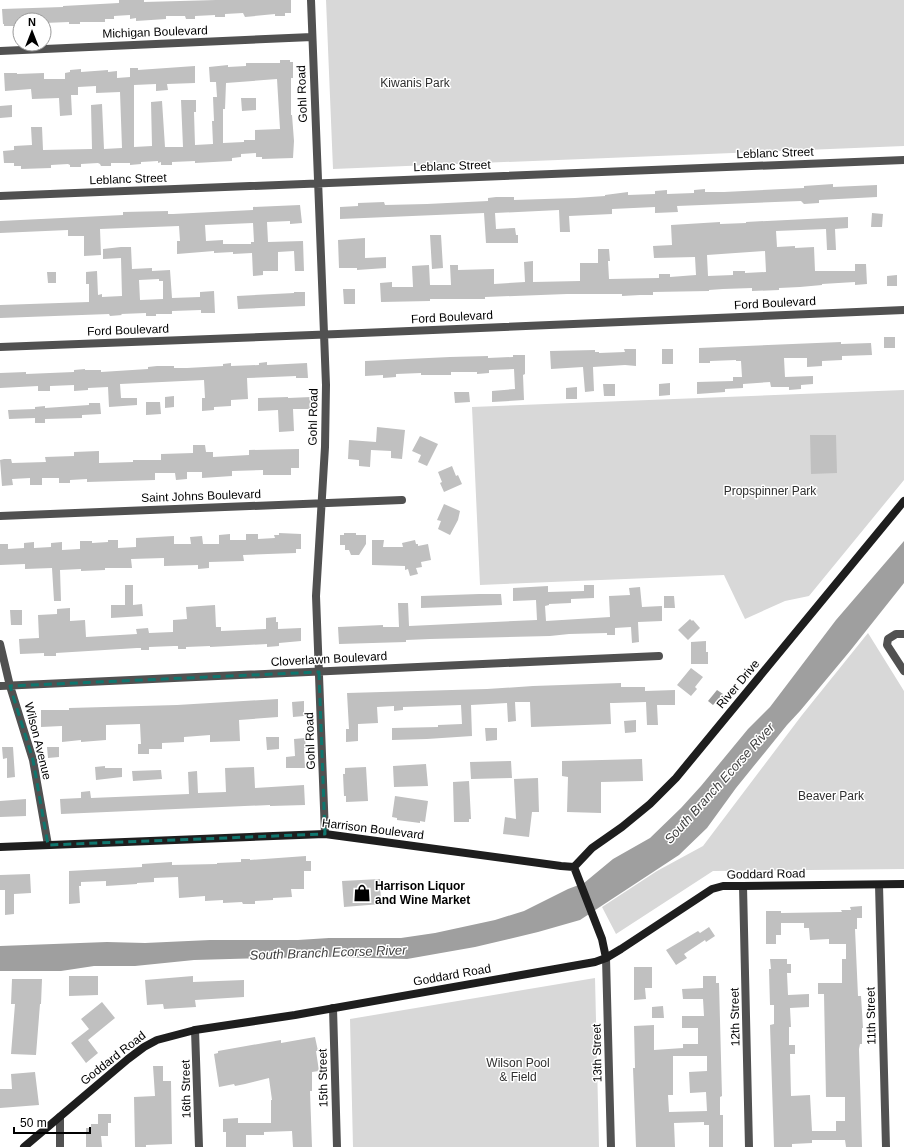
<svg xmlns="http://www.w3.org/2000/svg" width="904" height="1147" viewBox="0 0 904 1147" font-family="Helvetica,sans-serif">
	<rect width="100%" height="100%" fill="#fff"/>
	<path fill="#d8d8d8" d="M326,0H904V146L333,169Z
		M904,390V480L809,596L785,601L745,619L724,575L480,585L472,407Z
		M868,633L904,691V869L713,871L616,934L602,907L657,871L703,846L802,715Z
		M595,978L599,1147H353L350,1019Z"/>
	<path fill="#9f9f9f" d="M904,541V583L850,651L800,711L787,725L736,788L707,828L679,855L580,920L538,932L475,947L407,959L338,957L261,958L194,960L135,966H94L61,971H0V946L107,942L145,943L210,940H298L329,938H401L435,933L495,920L524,911L568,889L584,883L613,859L650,838L681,808L701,786L748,729L770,707L836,620Z
		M717,690L723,694L713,705L708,701Z"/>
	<path fill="#c0c0c0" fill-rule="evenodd" d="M119,0H144V2L216,0H291V13H285V16H275V14L245,17L243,13L225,14V17H215V15L195,16V19H186L185,16H166V19L136,21V18L130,19V15L114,16V19H105V22H80V24H69V22L44,23V20H20V23L14,24V26H4V24H3L2,9L63,7V6L119,3Z
		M280,60H290V62H293V78H291V115H292L294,141L293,158L262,159V157H256V153L241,154V157L232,158V161L195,163V161L172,162V165H161V162L158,163V161L141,162V164L130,165V163H111V166H101L100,164L98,163L81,164V167H70V165L68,164L51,165V168L21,169V166H14V163H4L3,151L14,150V146L32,145L31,127H42L43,150L92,149L91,105L102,104L104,149L122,148L120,92L96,93V86L78,87V95H71L72,115L60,116L59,98L32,99L31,89L5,91L4,73H17V74L44,73V79H65V73L70,72V70L81,69V72L108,70V72L117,71V78L130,77V68H138V70L195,66V83L167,84L168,90L156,91V84L134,85V147L152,146L151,102L162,101L165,147H183L181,100H196V112H194L195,145L213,144L212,121H214L213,97H217L216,82H210L209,67L228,65V67L246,66V63H280ZM277,79L280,129L255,130V140H244V142L223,143V109H225L226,83Z
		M241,98H256V110L242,111Z
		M12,105V117L0,118V106Z
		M833,184V187L877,185V197L819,200V203L804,204L801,201L677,206L678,212L655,213V207L612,209V214L569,216L570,232H560L559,210L495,213L496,229L515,228L516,235H518V243H486L484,213L340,219V207L358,206V203L384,202L385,205L427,204L488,201V198L496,197H514V200L575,198L605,196V195L628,192V195L655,194V191L667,190V194L694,193V190L705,189V192H724L804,188V186Z
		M300,205L302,223L290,224V221L267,222L268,242L303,241L304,271H295L294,251L278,252V271H263V275L253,276L252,253L233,254V252L214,253V251L177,254V241H180L179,226L100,229L101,255L84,256V236H68V230L0,233V221L123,215V212L168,211V214H173L253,210V207ZM253,223L254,242H251V244H223V240L206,241L205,225Z
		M872,213L883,214L882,227H871Z
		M848,217V228L835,229L836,250H827L826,229L776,231L777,247L795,246V248L814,247L815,271H855V264H866L867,284L855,285V282L822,284V285L800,287L779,288V290L752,291V288L723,289L709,290V291L653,292V295H640L622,296V294H567L485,297V299H430V301L381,302L380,283L392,282V287H413L412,266L429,265L430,285H451L450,265H458V270L494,269V284L525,282L524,262L533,261V282L580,281V263H598V249H609L610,261H608L609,279L659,278V274H670V277L696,275L695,257L654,258L653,246L672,245L671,225L720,222V224L746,223V222ZM765,251L766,272L745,273V271H733V275L708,276L707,255Z
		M430,235H441L443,268L432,269Z
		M365,238V258L386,257V268L357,270V268H339L338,240Z
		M121,247H131L132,269L152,268V271L170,270L172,298L200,297V292L214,291L215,313H201V310L172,311V314H156V316H146V313L121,314L122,315L110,316L109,314L0,318V305L89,302V284H86V272L97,271L98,295L102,294V297L122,296L121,258L103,259V249ZM159,279V281H163V299L140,300L139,280Z
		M47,272H56V283H48Z
		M897,275V286H887V276Z
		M343,289H355V304H344Z
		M294,292H305V306L238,309L237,296L294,293Z
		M884,337H895V348H884Z
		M841,342V344L871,343L872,355L842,356V360L822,361V366L807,367V358H784L785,377L813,376V384L801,385V389L789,390V387H771L770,382L743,384V388L725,389V392L697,394V382L733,381V377H742L741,361H736V360L710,361V363H699V348Z
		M624,349H636V366L625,365L593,367L594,391L585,392L583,367L551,369L550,351L595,350V352H599V353L625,352Z
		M662,349H673V364H662Z
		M513,355H525V374L523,375L524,400L492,402V391L515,389L514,369L489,370V373L477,374V372H451V375H421V373L396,374V377L383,378V375L365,376V361L450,357L488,356V358L513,357Z
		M267,362V365L307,363L308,378H296V376L247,378L248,399L231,400V406L214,407V410L202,411V398H205L204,380L120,384L121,398H137V405L109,407L108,387L88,388V390L74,391V385L50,386V391H38V386L0,388V373L26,372V374L74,372V370L85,369V370H101V372L148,369V367L157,366H174V368H187L223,366V364L231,363V366L259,365V363Z
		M670,383V395L659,396V384Z
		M603,384H615V396H604Z
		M577,387V399H566V388Z
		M454,392H469L470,402L455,403Z
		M174,396V407L165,408V397Z
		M288,397V398L311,397V409H293L294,431L279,432L278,410L258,411V398Z
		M146,402H160L161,414L146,415Z
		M89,403H100L101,414L82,415V418L45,419V423H35V418L9,419L8,410L35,409V407L45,406V408L89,405Z
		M377,427L405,430L402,459L391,458V451L371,450L370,467L359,466V460L348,459L349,440L376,442Z
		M810,435H836L837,473L811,474Z
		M420,436L438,444L427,466L418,462L421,455L412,451Z
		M193,445H205L206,452H213V457L249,455V450L299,449V468H291V475H263V470L232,471V476L202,478V472H187V479L176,480L175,473H155V480L87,482V479L70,480V483H59V478H42V485H30V478L12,479L13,485L2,486L0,460L4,459H11L12,463L46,462L45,457L74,456V452L99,451V463L133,462V460H161V454L193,453Z
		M452,466L456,476L458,475L462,484L444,492L440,483L442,482L438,472Z
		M444,504L460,511L458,520L450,535L438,529L441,521L437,520Z
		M279,533L301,534V549H296V553L243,555L244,561L209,562V568L198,569V565L164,566V558L131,559L132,568H105V570L81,571V569L60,570L61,601H54L52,568L25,569V564L0,565V544H8V549L24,548V543L34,542V548L51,547V543L62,542V550L80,549V541H92V543L108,542V540H118V548L136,547V538L174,536V544H191L190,537L202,536L203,544H219V535L230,534V540H246V534H258V539L275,538L274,535H279Z
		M344,533H356V535H366V544L359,555H351L349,550H345V545H340V535H344Z
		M372,540H384L383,547H403L402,543L415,540L416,544H418V546L428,544L431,560L421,562L422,567L416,568L418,574L410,576L408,569L405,570V566L372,565Z
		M125,585H133V605L142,604L143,616L111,618V605H125Z
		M584,585H594V598L571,599V603L549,604V605L545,606L546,621L610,617L609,596L630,595L629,588L640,587L642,607L662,606V621L638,622L639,642L632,643L631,627L615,628V635H607V633L569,634L550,636L430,639L406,640V642L339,644L338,627L383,625V627H399L398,603H408L409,626L537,620L536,600L513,601V588L548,586V592L584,591Z
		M479,594H501L502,605L421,608V596Z
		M664,596H674L675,608H664Z
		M215,605L216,627H221V631L266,629V618L276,617V622H278V629L301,628V641L279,643V646L267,647V644L210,647V646L186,647V649H178V646H174L149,647V650H141V648H137L56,653V656H44V653L20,654L19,639L39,638L38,615L57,614V609L70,608V621L85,620L86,637L137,634L136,629L148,628L149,633L173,632V620L187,619L186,607Z
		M10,610H22V625H11Z
		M690,619L692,621L693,620L700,628L688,640L678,630Z
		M706,641V652H708V664H691V642Z
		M691,668L703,677L695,687L697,689L691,696L677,685Z
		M621,683V687H645V691L675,690V705H657L658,725H647L646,702L613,703H610L611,724L531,727L530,702H515L516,721L508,722L507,703L471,705L472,736L427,739L392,740V728L438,727V725L462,724L461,705L403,707V710L394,711V706L377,707L378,723L358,724V741L346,742V729H349L347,693L487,689L533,686Z
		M278,699V717L239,720L240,741L210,742V735L184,737V742L162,743V749H149V754H138V744H141L140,724L106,725V740L81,742V740L62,742V726L41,727V710H69V708L177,705Z
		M304,701V716L293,717L292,702Z
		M636,720V732L625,733L624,721Z
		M485,728H497V740L486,741Z
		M266,737H279V749L267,750Z
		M305,738L306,748H304L305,768H286V757L295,756L294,739Z
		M2,747H13L15,777L7,778V758L3,759Z
		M47,747H59V757L48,758Z
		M642,759L643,781L601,782V813L567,812L568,777L562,776V761Z
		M511,761L512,778L471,779L470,762Z
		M426,764L428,786L394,787L393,766Z
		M105,766V768H122V777L96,780L95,767Z
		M254,767L255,788L304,785L305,805L270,806V805L61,814L60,799L81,798V792L90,791L91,798L189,794L188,772L197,771L198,793L226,792L225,768Z
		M366,767L368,801L346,802V796H344L343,774H345V768Z
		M161,770L162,779L133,781L132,771Z
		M538,778L539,812H532L529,837L503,834L505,817L516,819L514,779Z
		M469,781L471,819H469V822H454L453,782Z
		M395,796L428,801L425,822L420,821V823L397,820V818L392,817Z
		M26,799V816L0,817V801Z
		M306,856V861H311V871H304V889H291L292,897L273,898V900L255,901V904H243L242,902L223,903V900L205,901V896L179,898L178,877L154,878V882L137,883V884L106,886V881L81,882V886H79L80,903L69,904V871L142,867V864L172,862V865L217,864V863L241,862V859H250V860Z
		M30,874L31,893L14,894V914L5,915V890H0V875Z
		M380,879L381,904L344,907L342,881Z
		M862,906V918H857V929H855L858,996H861L863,1028H862V1044H860L859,1049L862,1147H846L845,1140H812V1143L792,1144V1147H774L770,1025L774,1024V1005H770L769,969H771L770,959H787V964H791V973H787L788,995L809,994V1007L790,1008L791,1027H789V1045H795V1054H790L791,1096L810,1095L812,1131H836V1121H845V1097H826L824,994H818V983H842V959H846V944H829V939L810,940L809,928H804V923H781V935H776V944H766V911H781V913L842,912L841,910H851L850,907Z
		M709,927L715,936L706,942L705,940L684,954L687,958L676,965L666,950L698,931L700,933Z
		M634,967H652V988H645L646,999L634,1000Z
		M69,976H98V995L69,996Z
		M193,976V982L244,980V997L195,1000L196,1007L164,1009L163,1004L147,1005L145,980Z
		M703,976H716V983H719L722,1096L720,1097V1115H723V1147H709V1125H704V1122L674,1123L675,1147H636L633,1068H635L634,1026L654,1025V1050L683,1048V1044H698V1028H682V1016H704L703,999H683L682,989L703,988ZM673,1056H707V1071L689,1072L690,1093L706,1092L707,1111L669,1112L668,1095H673Z
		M12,979H42L41,1004H40L36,1055L11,1054L15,1004H11Z
		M102,1002L115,1018L88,1040L98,1053L86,1063L71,1043L89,1029L81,1019Z
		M663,1006L664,1018H652V1007Z
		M315,1037L318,1051H316L319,1071L312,1072V1091H310L312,1147H293L292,1131L264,1132V1135H246V1147H226V1132H223V1119L238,1118V1123H271V1100H272L269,1078L245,1084L235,1086L234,1084L219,1087L214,1054L218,1053V1051L281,1040V1043Z
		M153,1066H163V1081H171L172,1144L146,1145V1147H135L134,1097L155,1096Z
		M35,1072L39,1105L0,1108V1089H12L11,1074Z
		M98,1114H111V1123H108V1136H101L102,1147H86V1128H91V1124H98Z"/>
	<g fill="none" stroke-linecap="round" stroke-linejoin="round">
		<path stroke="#515151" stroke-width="8" d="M311,0L326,385L325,447L316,596L325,834
			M0,51L312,37
			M0,196L904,160
			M0,347L338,334L904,310
			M0,516L402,500
			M904,634H896L888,639L887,645L904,671
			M0,644L10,686L33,760L48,845
			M0,686L659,656
			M879,885L886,1147
			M743,886L749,1147
			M606,958L611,1147
			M333,1008L337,1147
			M195,1030L199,1147
			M60,1117V1147"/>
		<path stroke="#1e1e1e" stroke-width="8" d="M0,847L325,834L561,866L574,867
			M574,867L592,848L622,827L650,804L676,778L904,501
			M574,867L602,939L606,958
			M24,1147L128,1059L144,1047L157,1040L195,1030L295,1015L595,962L606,958L621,949L712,889L723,886H743L904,884"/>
	</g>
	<path fill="none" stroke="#0f766e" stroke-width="3" stroke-dasharray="8 5" stroke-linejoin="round" d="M319,672L325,834L48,845L33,760L10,686Z"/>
	<defs>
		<g id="shop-bare" transform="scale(1.38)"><path d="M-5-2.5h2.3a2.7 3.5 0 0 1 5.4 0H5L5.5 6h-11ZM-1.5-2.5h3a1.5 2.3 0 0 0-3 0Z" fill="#000" stroke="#fff" stroke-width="2.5" paint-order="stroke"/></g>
	</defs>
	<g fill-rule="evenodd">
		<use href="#shop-bare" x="362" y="893"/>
	</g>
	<g text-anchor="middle" stroke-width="3" stroke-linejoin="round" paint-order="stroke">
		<g font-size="12" fill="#000" stroke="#fff">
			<text transform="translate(155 32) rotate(-2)" y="4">Michigan Boulevard</text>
			<text transform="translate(302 94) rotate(-92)" y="4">Gohl Road</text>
			<text transform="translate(775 153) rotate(-2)" y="4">Leblanc Street</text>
			<text transform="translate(452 166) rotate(-2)" y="4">Leblanc Street</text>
			<text transform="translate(128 179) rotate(-2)" y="4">Leblanc Street</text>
			<text transform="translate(775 303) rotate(-3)" y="4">Ford Boulevard</text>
			<text transform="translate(452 317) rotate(-3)" y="4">Ford Boulevard</text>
			<text transform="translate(128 330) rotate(-2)" y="4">Ford Boulevard</text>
			<text transform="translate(313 417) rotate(-89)" y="4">Gohl Road</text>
			<text transform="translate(201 496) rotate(-2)" y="4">Saint Johns Boulevard</text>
			<text transform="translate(329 659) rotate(-3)" y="4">Cloverlawn Boulevard</text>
			<text transform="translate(738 684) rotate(-50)" y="4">River Drive</text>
			<text transform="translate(38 741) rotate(76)" y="4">Wilson Avenue</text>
			<text transform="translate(310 741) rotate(-92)" y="4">Gohl Road</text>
			<text transform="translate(373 829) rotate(7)" y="4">Harrison Boulevard</text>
			<text transform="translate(766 874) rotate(-1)" y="4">Goddard Road</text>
			<text transform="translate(452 975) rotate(-10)" y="4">Goddard Road</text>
			<text transform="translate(871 1016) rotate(-91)" y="4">11th Street</text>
			<text transform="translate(735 1017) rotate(-91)" y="4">12th Street</text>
			<text transform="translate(597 1053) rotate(-91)" y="4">13th Street</text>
			<text transform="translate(113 1058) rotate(-38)" y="4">Goddard Road</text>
			<text transform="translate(323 1078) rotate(-91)" y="4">15th Street</text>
			<text transform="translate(186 1089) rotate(-91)" y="4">16th Street</text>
		</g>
		<g font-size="12" fill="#2f2f2f" stroke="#fff">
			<text x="415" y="87">Kiwanis Park</text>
			<text x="770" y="495">Propspinner Park</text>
			<text x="831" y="800">Beaver Park</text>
			<text x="518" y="1067">Wilson Pool<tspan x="518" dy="14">&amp; Field</tspan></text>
		</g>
		<g font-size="12" font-weight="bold" fill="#000" stroke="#fff" text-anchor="start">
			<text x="375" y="890">Harrison Liquor<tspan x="375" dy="14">and Wine Market</tspan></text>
		</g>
		<g font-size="13" font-style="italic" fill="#404040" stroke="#fff">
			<text transform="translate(719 783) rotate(-48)" y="5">South Branch Ecorse River</text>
			<text transform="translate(328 952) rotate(-2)" y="5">South Branch Ecorse River</text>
		</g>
	</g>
	<g transform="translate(32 32)"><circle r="19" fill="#ffffff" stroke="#999999"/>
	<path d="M0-3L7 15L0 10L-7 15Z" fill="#000000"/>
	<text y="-6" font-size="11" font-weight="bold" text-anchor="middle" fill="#000000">N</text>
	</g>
	<path d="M14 1127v6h76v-6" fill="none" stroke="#000000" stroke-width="2"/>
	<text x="20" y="1127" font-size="12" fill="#000000" stroke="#ffffff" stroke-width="3" paint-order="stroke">50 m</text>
</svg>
